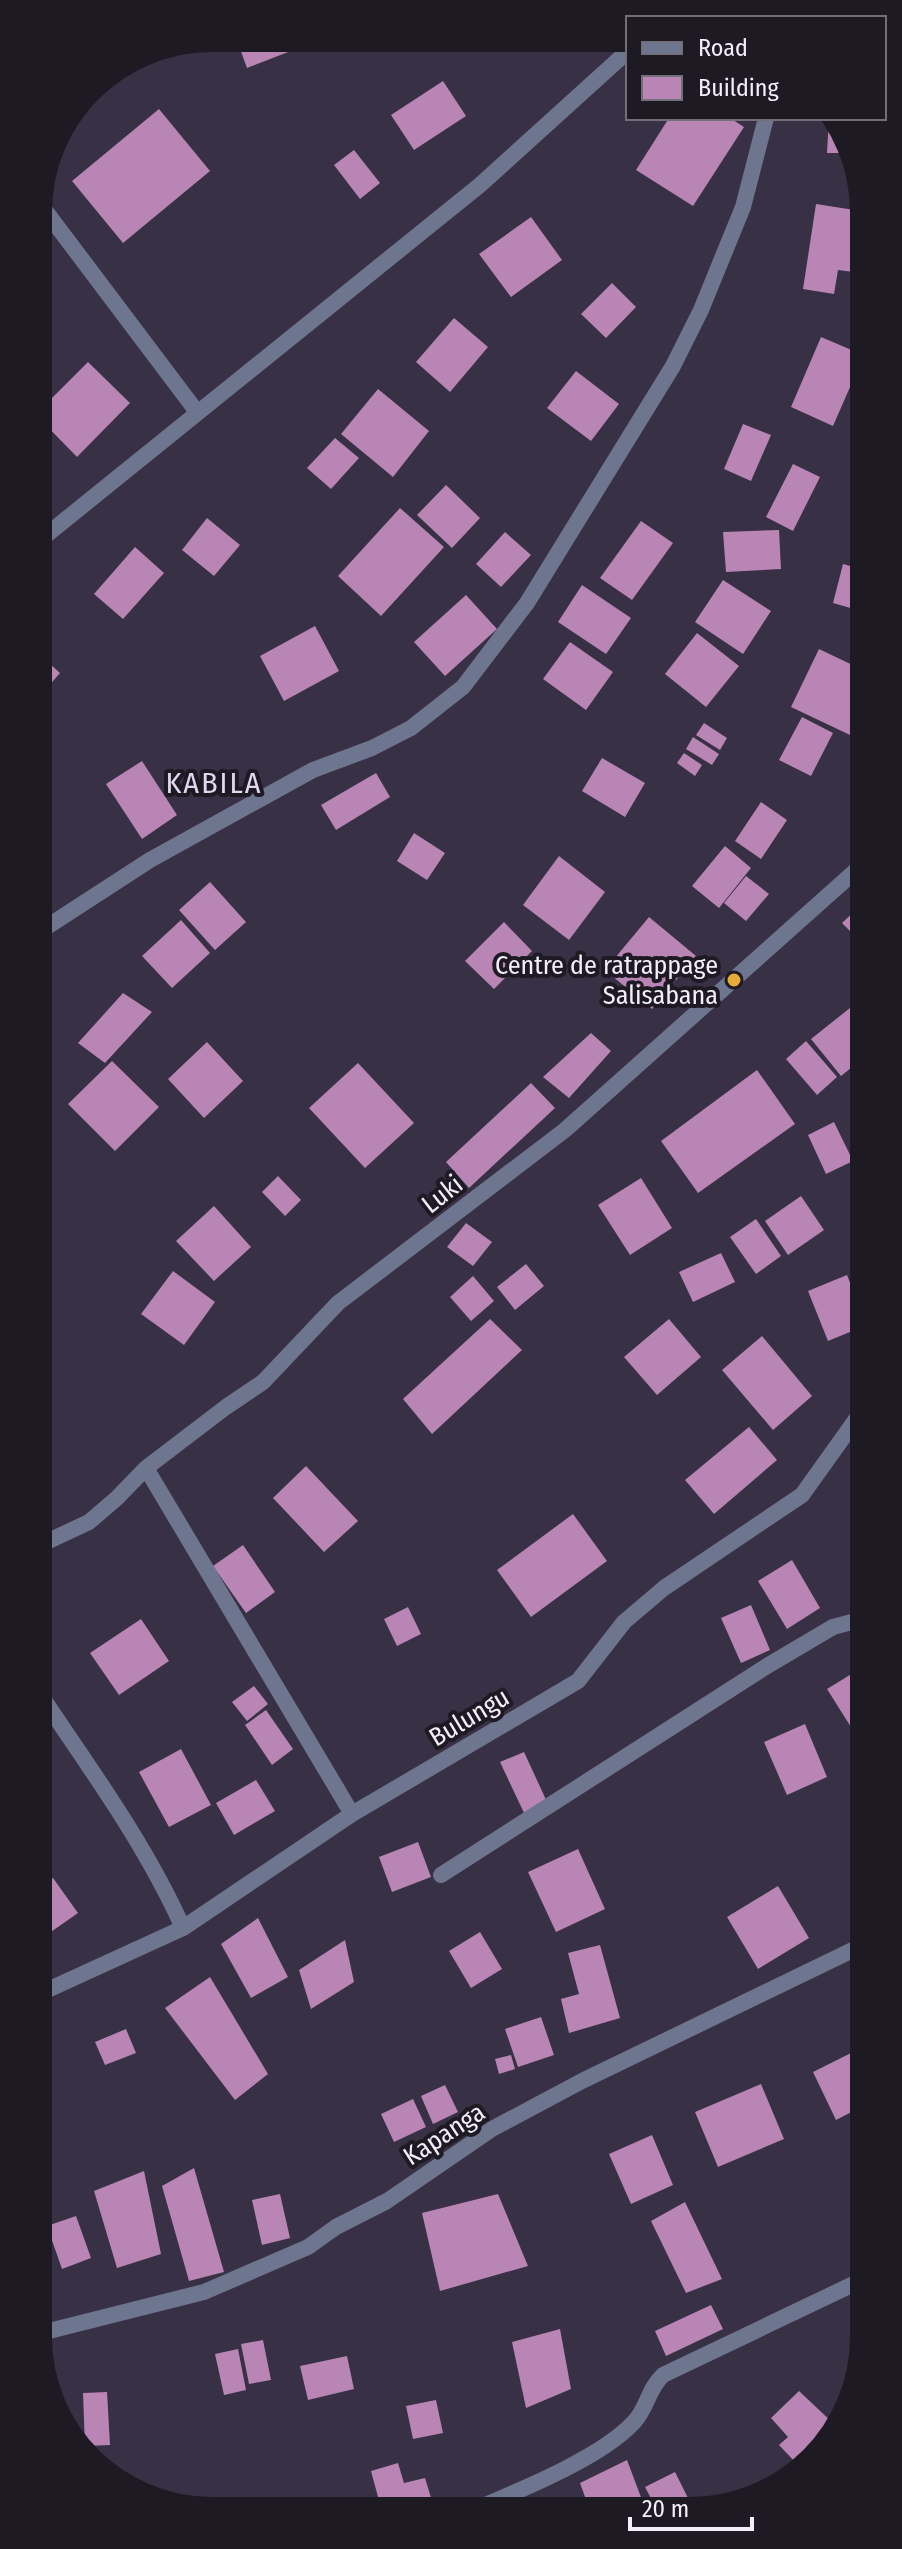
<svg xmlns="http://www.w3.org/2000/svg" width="902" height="2549" viewBox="0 0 902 2549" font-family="'Fira Sans Condensed',sans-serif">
	<rect width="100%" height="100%" fill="#383044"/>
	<path fill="#b985b5" d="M236,38L292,39L296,49L247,68Z
		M443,81L466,116L414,150L391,115Z
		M159,109L210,171L123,243L72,181Z
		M669,118H730L744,127L693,206L636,170Z
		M829,118L843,145L848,153H827Z
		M354,150L380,183L360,199L334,165Z
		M816,204L861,211V273L838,270L834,294L803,289Z
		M531,217L562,260L511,297L479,254Z
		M612,283L636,307L606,338L581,314Z
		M454,318L488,347L450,392L416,362Z
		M821,337L861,354V362L833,426L791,407Z
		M88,362L130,403L77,457L39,418V411Z
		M576,371L619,404L591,441L547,408Z
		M378,389L429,431L393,477L341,434Z
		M743,424L771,435L751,481L724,469Z
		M335,438L359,458L331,489L307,468Z
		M793,464L820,477L793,531L766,517Z
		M446,485L480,518L452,548L417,515Z
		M400,508L444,547L381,616L338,576Z
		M207,518L240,545L214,576L182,550Z
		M641,521L673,543L632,600L600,578Z
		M779,530L781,569L726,572L723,532Z
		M505,532L531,555L501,587L476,564Z
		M135,547L164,573L123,619L94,594Z
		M843,564L861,569V611L833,603Z
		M723,580L771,611L743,654L695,622Z
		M582,585L631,618L606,654L558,622Z
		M466,595L497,629L445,676L414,642Z
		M315,626L339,671L284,701L260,656Z
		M697,633L739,666L706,707L665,674Z
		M570,642L613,672L586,710L543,679Z
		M819,649L861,669V712L850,735L791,707Z
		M39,654L60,673L39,697Z
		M802,717L833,733L811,776L779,760Z
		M704,723L727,738L720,750L696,735Z
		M693,737L719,754L712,765L686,749Z
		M684,753L702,765L695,776L677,763Z
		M602,758L645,783L625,817L582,791Z
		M142,761L177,815L142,839L106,784Z
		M376,773L390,797L336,830L321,805Z
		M761,802L787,820L761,859L735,841Z
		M414,833L445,853L427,880L397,861Z
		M725,846L751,868L719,908L692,886Z
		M559,856L605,892L569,940L523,905Z
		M746,876L769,894L746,921L724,903Z
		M210,882L246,922L215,950L179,910Z
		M859,907L862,910V931L856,937L842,923Z
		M649,917L696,956L652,1009L605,970Z
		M181,920L210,953L172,988L142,956Z
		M504,922L532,951L494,989L465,961Z
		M123,993L152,1012L105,1063L78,1043Z
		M860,1000L862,1002V1059L841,1076L811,1039Z
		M591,1033L611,1051L569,1098L543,1077Z
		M806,1041L837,1077L817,1095L786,1059Z
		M207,1042L243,1081L204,1118L168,1079Z
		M112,1061L159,1107L115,1151L68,1104Z
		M358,1063L414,1123L365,1168L309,1108Z
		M757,1070L795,1124L698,1193L661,1141Z
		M531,1083L555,1108L469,1188L446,1162Z
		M834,1122L853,1161L826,1174L808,1135Z
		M278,1176L301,1200L285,1216L262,1192Z
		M641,1178L672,1228L630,1255L598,1205Z
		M801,1196L824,1230L788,1255L765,1221Z
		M214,1206L251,1247L214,1281L176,1241Z
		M756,1219L781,1256L756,1274L730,1237Z
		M466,1223L492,1242L473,1266L447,1247Z
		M721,1253L735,1282L693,1302L679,1272Z
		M526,1264L544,1286L515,1310L497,1287Z
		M173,1271L215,1302L184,1345L141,1314Z
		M847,1275L862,1313V1327L828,1341L808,1291Z
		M473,1276L494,1301L471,1321L450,1297Z
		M490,1319L522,1350L432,1434L403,1399Z
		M669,1319L701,1357L657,1395L624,1357Z
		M762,1336L812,1396L773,1430L722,1370Z
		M749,1427L777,1460L714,1514L685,1480Z
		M306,1466L358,1521L324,1552L273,1498Z
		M862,1511L863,1541H862L852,1516Z
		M573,1514L607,1561L531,1617L497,1570Z
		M243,1545L275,1592L246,1613L213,1566Z
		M792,1560L820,1608L787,1629L758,1581Z
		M751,1605L770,1650L741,1663L721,1618Z
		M408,1607L421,1634L397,1646L384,1619Z
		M141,1619L169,1661L119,1695L90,1653Z
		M863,1667V1731L856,1735L827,1689Z
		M254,1686L268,1704L247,1721L232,1702Z
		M266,1710L293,1749L272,1765L245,1725Z
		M805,1724L827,1777L787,1795L764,1742Z
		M181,1749L211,1805L169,1827L139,1772Z
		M524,1752L548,1804L525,1815L500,1762Z
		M256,1780L275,1811L234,1835L216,1803Z
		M418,1842L431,1877L392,1892L379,1857Z
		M578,1849L605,1909L556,1932L528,1872Z
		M53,1878L78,1913L48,1934L41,1924V1887Z
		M778,1886L809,1938L758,1969L727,1917Z
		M258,1918L288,1977L251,1998L221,1944Z
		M480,1932L502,1969L471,1988L449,1951Z
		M345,1940L354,1982L311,2009L299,1970Z
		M600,1945L620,2018L569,2033L561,1999L579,1994L568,1953Z
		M210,1977L268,2074L235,2100L165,2008Z
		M541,2017L554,2055L518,2067L505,2029Z
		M126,2029L136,2053L105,2065L95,2042Z
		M863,2047V2106L836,2120L813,2072Z
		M511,2055L515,2069L499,2074L495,2059Z
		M761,2084L784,2139L718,2167L695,2112Z
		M445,2085L458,2112L433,2124L421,2096Z
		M413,2099L426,2127L394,2142L381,2114Z
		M652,2135L673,2185L631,2204L609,2154Z
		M194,2168L224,2272L189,2281L162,2186Z
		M144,2171L161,2254L117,2268L94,2191Z
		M280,2194L290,2238L262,2245L252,2200Z
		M498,2194L528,2266L440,2291L422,2213Z
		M685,2202L722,2279L686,2293L651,2221Z
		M76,2216L91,2258L62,2269L47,2226Z
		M711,2305L723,2329L666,2356L655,2331Z
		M560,2329L571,2389L526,2408L512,2342Z
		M263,2340L271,2380L249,2384L241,2344Z
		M238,2349L246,2390L224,2395L215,2354Z
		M347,2356L354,2389L308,2400L300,2366Z
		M799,2391L833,2423L830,2431L796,2463L779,2445L788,2437L771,2418Z
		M107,2392L110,2445L85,2446L83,2393Z
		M436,2400L443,2433L413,2439L406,2406Z
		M627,2460L645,2508H589L580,2483Z
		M398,2463L404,2483L425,2478L432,2501L406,2508H381L371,2471Z
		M675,2472L693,2508H656L645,2487Z"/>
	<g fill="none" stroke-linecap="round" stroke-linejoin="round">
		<path stroke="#6e758f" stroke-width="16" d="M38,201L197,412
			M39,541L480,185L628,51
			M39,932L150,860L313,770L372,748L411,728L463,687L527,603L673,366L701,310L743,207L766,118
			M146,1468L352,1814
			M40,1545L89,1522L117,1498L146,1468L226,1407L263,1382L338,1303L565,1130L862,865
			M40,1694C91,1770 146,1845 183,1928
			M441,1875L767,1666L833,1627L863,1619
			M41,1993L183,1928L352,1814L578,1681L624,1622L664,1588L802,1495L862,1411
			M41,2333L204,2292L308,2247L336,2227L387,2201L492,2129L582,2081L863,1945
			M478,2508C523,2489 602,2457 634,2422C647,2409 648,2389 663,2375L864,2279"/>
	</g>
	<circle fill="#e6ac36" stroke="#1d1a23" stroke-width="3" cx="734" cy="980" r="8"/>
	<g text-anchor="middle" stroke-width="8" stroke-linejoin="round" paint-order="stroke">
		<g font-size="26" fill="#f2eefb" stroke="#1d1a23" text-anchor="end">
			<text x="718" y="974">Centre de ratrappage<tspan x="718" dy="30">Salisabana</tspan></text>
		</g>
		<g font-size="26" fill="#f2eefb" stroke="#1d1a23">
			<text transform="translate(442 1194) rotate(-38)" y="9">Luki</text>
			<text transform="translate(469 1717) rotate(-31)" y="9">Bulungu</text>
			<text transform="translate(444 2134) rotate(-33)" y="9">Kapanga</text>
		</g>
		<g font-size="30" letter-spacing="2" fill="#dfd6ef" stroke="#1d1a23">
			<text x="214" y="793">KABILA</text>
		</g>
	</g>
	<path d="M0 0H902V2549H0ZM212 52H690A160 160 0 0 1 850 212V2337A160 160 0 0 1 690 2497H212A160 160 0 0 1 52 2337V212A160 160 0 0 1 212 52Z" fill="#1d1a23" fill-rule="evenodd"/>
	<rect x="626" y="16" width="260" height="104" fill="#1d1a23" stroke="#726f79" stroke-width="2"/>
	<rect x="642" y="42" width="40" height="12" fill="#6e758f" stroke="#726f79" stroke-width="2"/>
	<text x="698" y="56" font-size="24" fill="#f2eefb">Road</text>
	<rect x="642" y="76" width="40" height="24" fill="#b985b5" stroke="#726f79" stroke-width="2"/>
	<text x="698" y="96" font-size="24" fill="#f2eefb">Building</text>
	<path d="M630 2517v12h122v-12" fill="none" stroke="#f2eefb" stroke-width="4"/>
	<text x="642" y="2517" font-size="24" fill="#f2eefb" stroke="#1d1a23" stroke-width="6" paint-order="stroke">20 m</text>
</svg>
